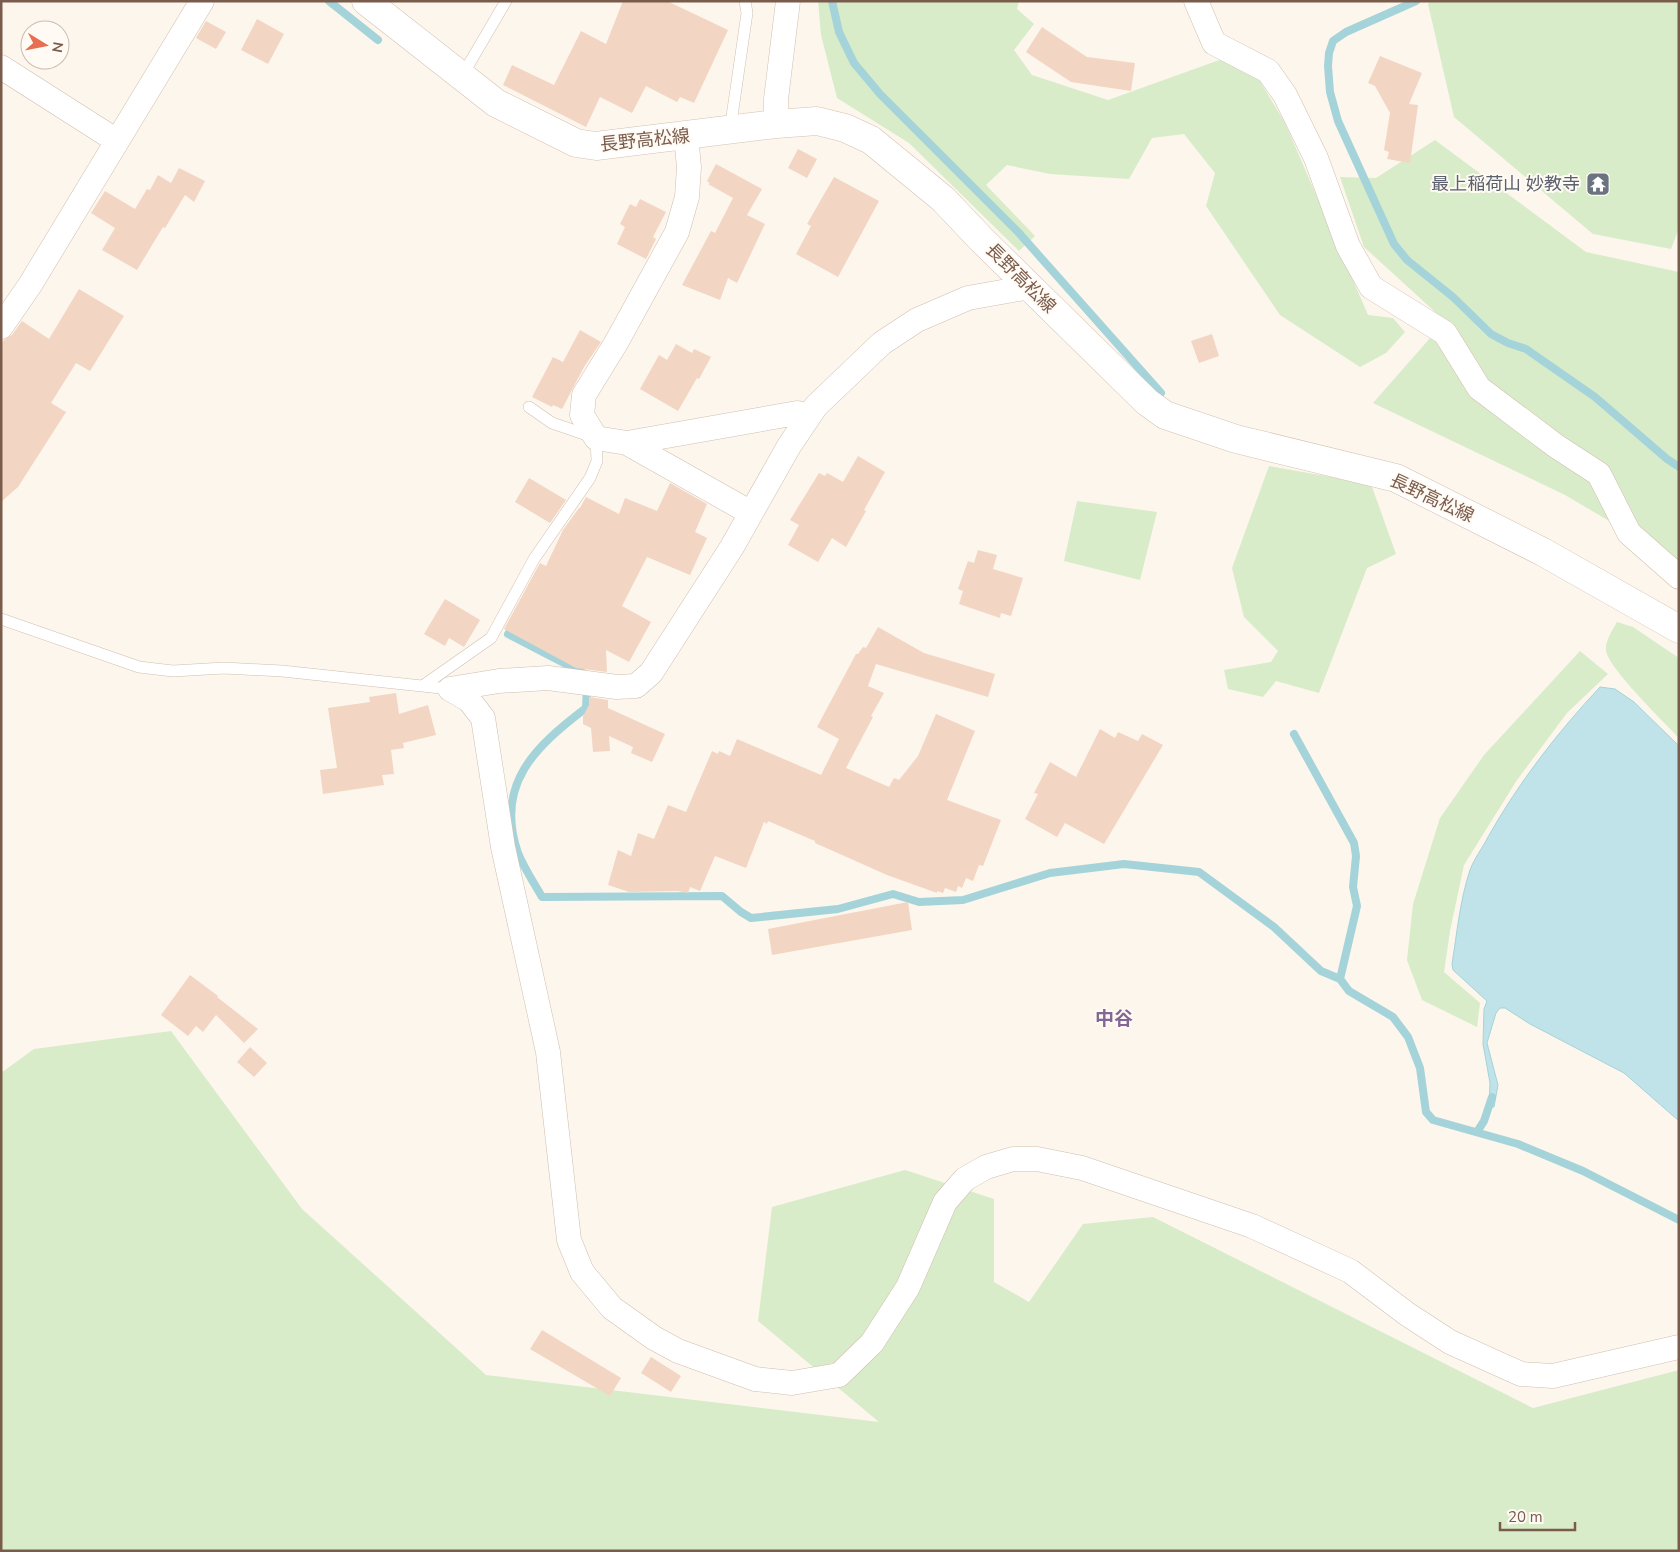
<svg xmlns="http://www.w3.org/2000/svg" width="1680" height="1552" viewBox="0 0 1680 1552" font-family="'Nunito Sans','Noto Sans JP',sans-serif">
	<rect width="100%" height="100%" fill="#fdf6ec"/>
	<path fill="#d8ecc9" d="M818,1H1019L1017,9L1034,24L1014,50L1032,75L1108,100L1225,58L1258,78L1285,123L1368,315L1393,318L1405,332L1386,353L1360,367L1280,315L1206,206L1215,173L1184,134L1152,138L1129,179L1050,174L1007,165L986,185L1035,236L1019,251L909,143L837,98L821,35Z
		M1430,1H1679V228L1671,249L1593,234L1454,117L1428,4Z
		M1435,140L1586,252L1679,272V562L1565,495L1373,403L1445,321L1364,247L1340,177L1376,178Z
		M1269,466L1371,484L1396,554L1367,568L1319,693L1276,681L1263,697L1228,689L1224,670L1271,662L1278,651L1244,617L1232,568Z
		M1077,501L1157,512L1140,580L1064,561Z
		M1617,622L1633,627L1679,658V738C1665,723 1607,667 1606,650C1605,641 1613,629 1617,622Z
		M1580,651L1608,674L1567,713L1517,780L1464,865L1450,931L1444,972L1480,1003L1477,1027L1422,1000L1407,960L1413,904L1440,818L1484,755Z
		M171,1031L302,1209L486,1375L879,1422L758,1321L772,1207L905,1170L994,1199V1282L1029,1302L1083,1224L1153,1217L1533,1408L1679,1370V1551H1V1073L34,1049Z"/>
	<path fill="#bfe3e8" stroke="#a5d3da" d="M1600,687L1615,689L1634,702L1679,746V1121L1624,1073L1530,1024L1505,1008H1500L1496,1013L1487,1043L1498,1085L1494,1107H1489L1490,1083L1483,1044L1484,1009L1487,1001L1453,970L1452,964C1457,933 1460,900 1470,870C1474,859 1483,847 1488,837C1519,782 1557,733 1600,687Z"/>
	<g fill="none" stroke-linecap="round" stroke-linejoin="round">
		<path stroke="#a5d3da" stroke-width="8" d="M329,1L378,40
			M832,1L839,32L854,63L880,94L1018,232L1161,393
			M1416,1L1346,32L1333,41L1329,53L1328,66L1330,92L1338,121L1394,244L1407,260L1453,297L1491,334L1508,343L1526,349L1595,397L1667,459L1679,467
			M508,634L585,674
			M587,686L586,708C536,746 494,784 518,853C524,868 534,883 542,897L722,896L741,912L751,918L838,909L893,894L919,902L963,900L1050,873L1124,864L1199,872L1274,927L1321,971L1340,979
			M1294,734L1354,843L1356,856L1353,887L1357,906L1340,979L1349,991L1393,1017L1408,1037L1420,1068L1426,1112L1433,1120L1518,1144L1583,1171L1679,1220
			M1477,1132L1484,1121L1492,1097"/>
	</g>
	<path fill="#f3d5c3" d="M623,1H667L728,30L694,103L680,97L677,102L646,86L632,113L600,97L586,127L503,85L512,65L554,85L581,31L606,44Z
		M257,19L284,34L268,64L241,50Z
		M206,21L226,32L216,49L196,38Z
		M1042,27L1087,57L1135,63L1131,91L1071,82L1026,52Z
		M1380,56L1422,73L1409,104L1418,105L1410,163L1387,159L1389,152L1384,150L1390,113L1375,86L1368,83Z
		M798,149L817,159L807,178L788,168Z
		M716,164L762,189L747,215L765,224L737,283L728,278L720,300L682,285L711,231L715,233L733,198L708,184L710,183L707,181Z
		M179,168L205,181L194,202L185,195L165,228L163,227L137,270L102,250L115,228L91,213L105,191L135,209L147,189L150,190L158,175L171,183Z
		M834,177L879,201L838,277L796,254L811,226L807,224Z
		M640,199L666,212L653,237L656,239L646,259L617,244L625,227L620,224L630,204L636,207Z
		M79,289L124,316L90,371L76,363L51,403L66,412L18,487L1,502V344L4,340L12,335L22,321L49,339Z
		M580,330L601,342L584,367L562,409L553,405L552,407L532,397L553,357L563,362Z
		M1212,334L1219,356L1199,363L1191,341Z
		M676,344L692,353L694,349L711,357L699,379L697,378L678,411L640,389L659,355L667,360Z
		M858,456L885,472L864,510L866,511L846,547L832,538L818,562L788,545L799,525L790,520L819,473L825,476L827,473L843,482Z
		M529,478L566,500L550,523L515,502Z
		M670,483L707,504L695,532L707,538L690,575L647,557L622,606L651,622L629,662L606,650L607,672L576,668L504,629L540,563L546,566L563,530L579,508H580L586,497L619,514L625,498L657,511Z
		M978,550L997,555L993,569L1023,578L1011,616L1001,613L1000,618L959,604L963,591L958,589L968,561L974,563Z
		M445,599L480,620L464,647L449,638L445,646L424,634Z
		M878,627L924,653L995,674L988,697L876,664L868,686L884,693L871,716L873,717L846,768L889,787L894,778L899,780L918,756L936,714L975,731L947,800L1001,820L983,866L979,865L973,881L966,878L962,888L958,886L956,892L945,888L943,893L937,891V893L887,875L815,843V841L768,821L767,824L764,822L746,868L715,856L700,891L690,887L688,893L678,891L629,892L608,885L618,850L631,856L638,833L654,839L668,805L686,812L712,751L718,754L719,751L730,756L737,739L821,775L839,739L817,727L856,654H858L863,647L866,648Z
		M396,693L399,714L428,705L436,735L403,743L404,748L391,750L394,774L382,775L384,785L323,794L320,770L337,768L328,708L370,702L369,697Z
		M589,697L608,700V708L665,734L652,762L631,753L633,747L609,736L610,751L593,752L591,728L583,724V716L589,705Z
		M1100,729L1115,738L1118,732L1138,741L1142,734L1163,745L1104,844L1065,823L1057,837L1025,819L1038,794L1034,793L1050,762L1076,777Z
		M908,902L912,930L772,955L768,929Z
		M190,975L218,996L217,997L258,1029L244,1043L216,1015L203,1032L196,1026L188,1036L161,1015Z
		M250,1047L267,1063L254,1077L237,1062Z
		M542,1330L621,1378L610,1396L530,1349Z
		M651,1357L681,1376L671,1392L641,1373Z"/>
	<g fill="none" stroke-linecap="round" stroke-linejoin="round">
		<g stroke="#d1beb0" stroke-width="12">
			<path id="service" d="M462,76L506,1
				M730,130L747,13L745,1
				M1,619L139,667L173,671L224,668L282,671L450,689
				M424,685L491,638L534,559L590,478L597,461L596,438L552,423L529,407"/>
		</g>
		<g stroke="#d1beb0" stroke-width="25">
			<path id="minor" d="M1196,1L1214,43L1268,71L1285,95L1316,158L1348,246L1371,287L1445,333L1479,388L1556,446L1599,474L1629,533L1679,577
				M1,67L117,141
				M776,124V99L788,1
				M686,136L689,167L687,197L677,232L616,343L584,395L582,415L596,438L627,443L797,413L809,416
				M1,327L30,285L202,1
				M627,443L751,513
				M450,689L469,700L483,718L503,847L548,1052L569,1240L582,1272L612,1308L654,1338L678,1351L755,1379L792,1383L839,1375L872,1343L908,1287L945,1202L965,1179L986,1167L1013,1159H1037L1082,1168L1252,1226L1350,1271L1407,1314L1450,1342L1521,1374L1553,1376L1679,1347
				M450,689L499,681L548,678L617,687L636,686L651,673L732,547L789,446L816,406L882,343L917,320L968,298L1030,287"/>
		</g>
		<g stroke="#d6c0b0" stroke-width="29">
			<path id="secondary" d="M366,1L496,103L576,143L596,146L776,124L817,121L845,128L871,140L943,199L981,239L1147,402L1165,415L1236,439L1396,478L1543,552L1679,629"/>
		</g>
		<use href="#service" stroke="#fff" stroke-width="11"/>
		<use href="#minor" stroke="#fff" stroke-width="24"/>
		<use href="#secondary" stroke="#fff" stroke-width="28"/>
	</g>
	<defs>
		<g id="temple-square" transform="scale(1.25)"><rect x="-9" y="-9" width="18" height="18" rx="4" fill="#6b7280" stroke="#fffaf3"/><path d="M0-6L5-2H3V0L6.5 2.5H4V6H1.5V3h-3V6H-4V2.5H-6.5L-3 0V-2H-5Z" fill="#fff"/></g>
	</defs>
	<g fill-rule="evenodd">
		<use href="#temple-square" x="1598" y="184"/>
	</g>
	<g text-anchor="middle" stroke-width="4" stroke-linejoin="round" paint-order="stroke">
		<g font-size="18" fill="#7a5c4d" stroke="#fffaf3">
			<text transform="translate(645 140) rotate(-6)" y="6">長野高松線</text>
			<text transform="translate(1021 278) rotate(45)" y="6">長野高松線</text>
			<text transform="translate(1432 498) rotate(25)" y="6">長野高松線</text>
		</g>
		<g font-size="18" fill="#5b616d" stroke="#fffaf3" text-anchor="end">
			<text x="1580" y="190">最上稲荷山 妙教寺</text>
		</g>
		<g font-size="19" font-weight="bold" fill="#846695" stroke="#fffaf3">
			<text x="1114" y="1025">中谷</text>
		</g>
	</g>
	<rect width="1680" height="1552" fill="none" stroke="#7a5c4d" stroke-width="5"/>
	<g transform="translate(45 45) rotate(100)"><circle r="24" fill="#fffaf3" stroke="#cabbb1"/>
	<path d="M0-4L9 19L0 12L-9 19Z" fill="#e76f51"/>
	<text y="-8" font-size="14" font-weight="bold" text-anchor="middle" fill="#7a5c4d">N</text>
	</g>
	<path d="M1500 1522v8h75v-8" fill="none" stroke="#7a5c4d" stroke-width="2.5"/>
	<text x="1508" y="1522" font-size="15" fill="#7a5c4d" stroke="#fffaf3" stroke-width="4" paint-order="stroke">20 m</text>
</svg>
